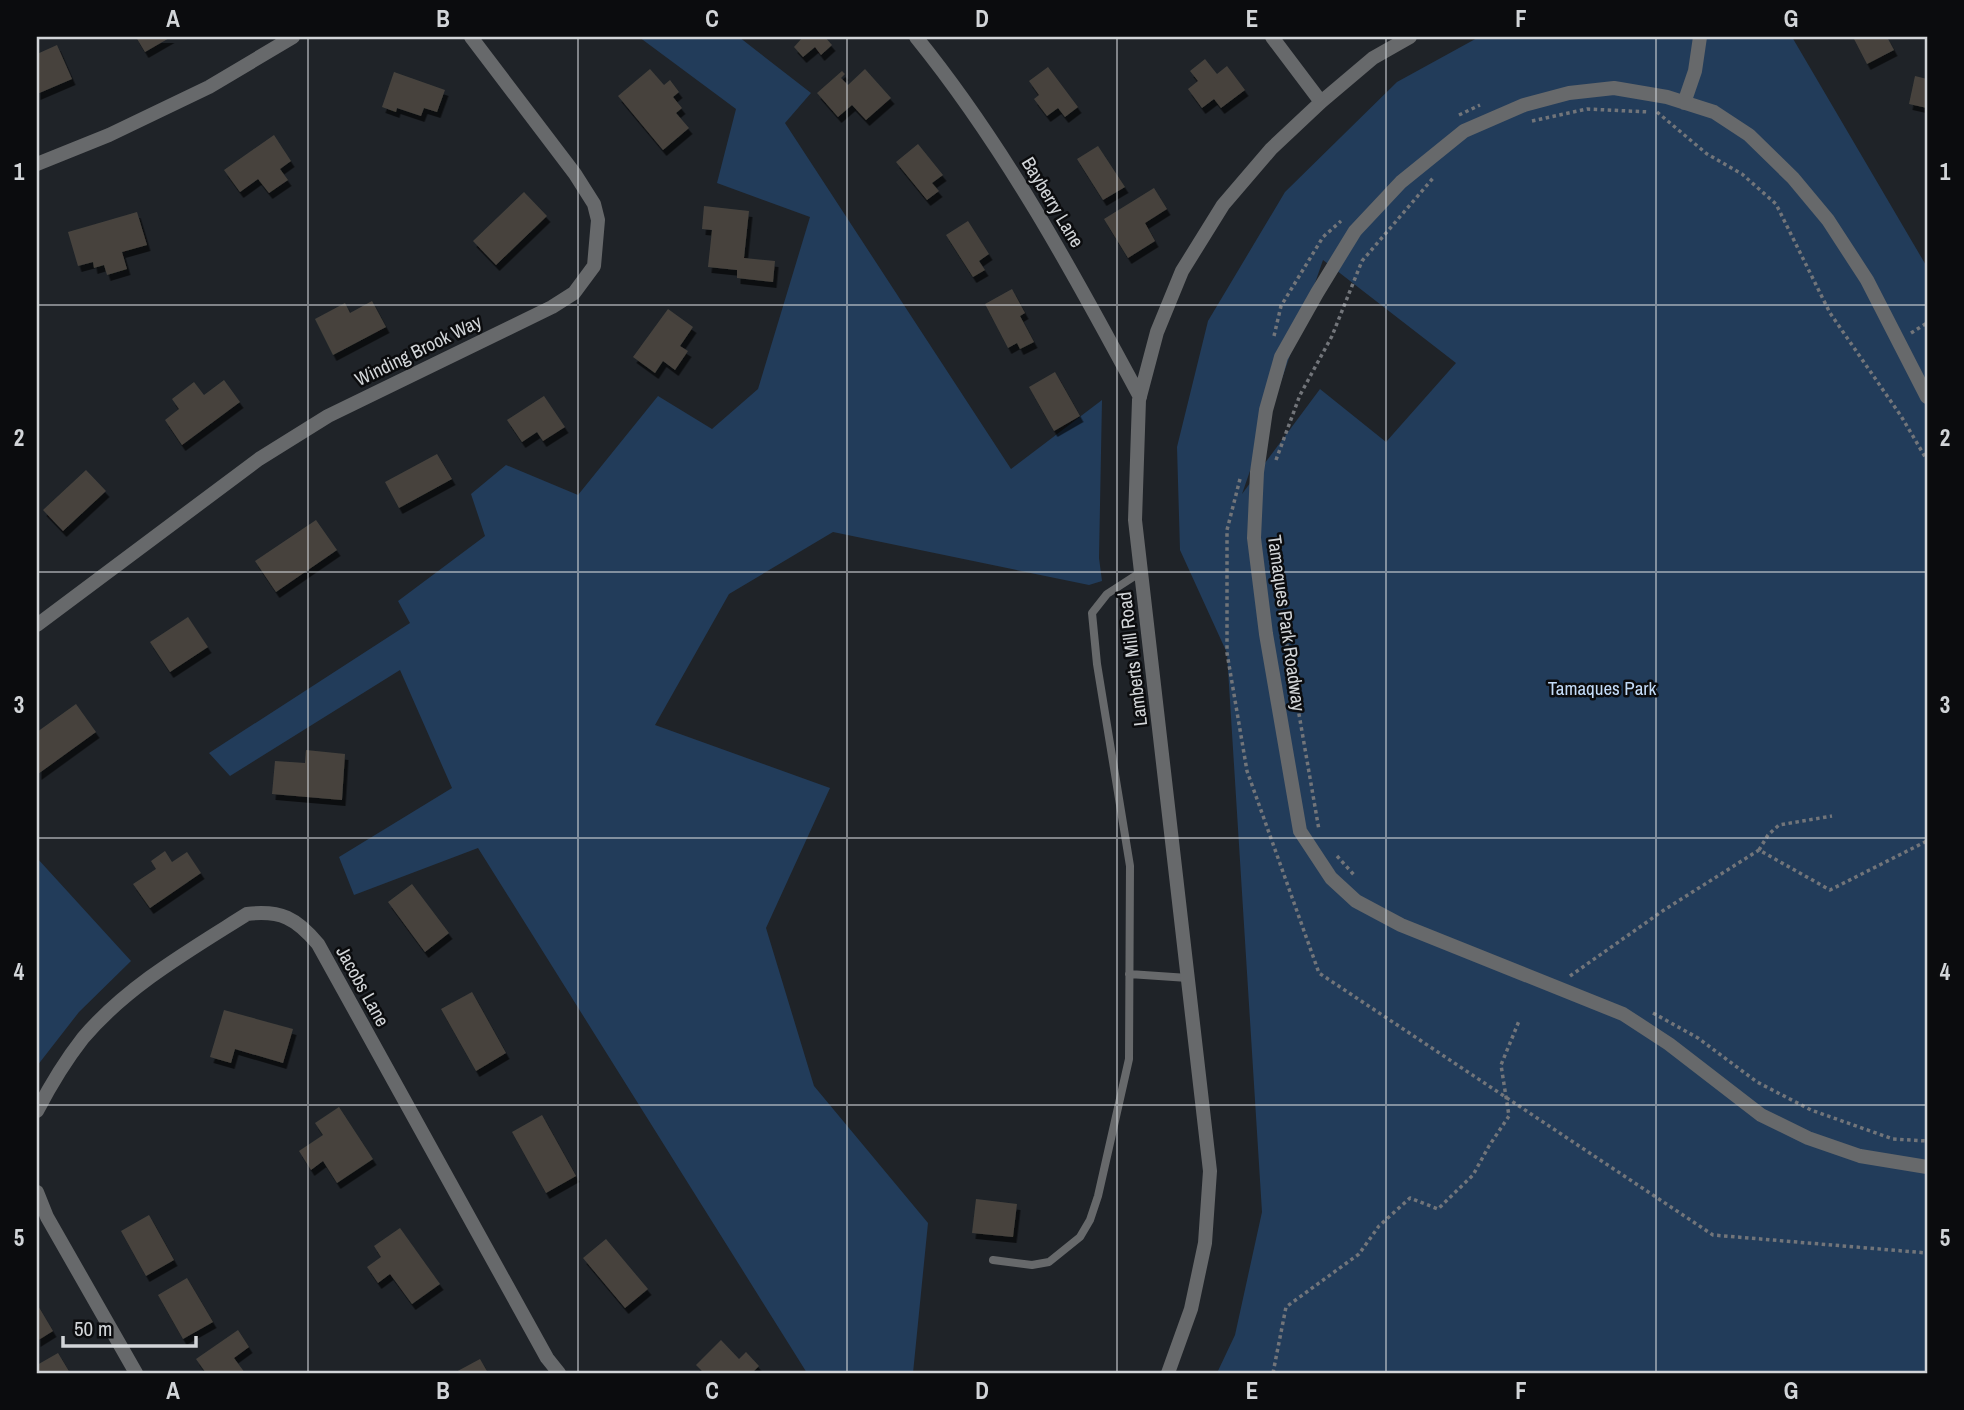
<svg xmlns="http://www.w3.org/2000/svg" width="1964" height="1410" viewBox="0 0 1964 1410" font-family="'Archivo Narrow',sans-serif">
	<defs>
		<filter id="shadow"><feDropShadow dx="3.5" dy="6" stdDeviation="0" flood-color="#0009"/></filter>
	</defs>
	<rect width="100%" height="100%" fill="#1f2328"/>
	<path fill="#223c5a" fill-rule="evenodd" d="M639,37H739L811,93L785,123L1011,469L1102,400L1099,558L1102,581L1089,585L833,532L729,594L655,725L830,788L766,928L814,1086L928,1223L913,1373H807L478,848L354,895L339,857L452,788L400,670L230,776L209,753L410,623L398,601L485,536L471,494L506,465L578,495L658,396L712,429L758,389L810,217L717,183L736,109Z
		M1479,37H1792L1927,267V1373H1217L1235,1335L1262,1212L1227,653L1180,550L1177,447L1208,321L1285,192L1397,82ZM1323,260L1456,363L1386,442L1320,389L1242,494Z
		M37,858L131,961L79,1012L37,1066Z"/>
	<path fill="#46433e" filter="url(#shadow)" d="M136,37H171L145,52Z
		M803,37H825L832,45L821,55L815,47L803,57L794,47Z
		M1853,37H1887L1894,50L1867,64Z
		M57,45L72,79L37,94V54Z
		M1205,59L1217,74L1227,66L1245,90L1221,108L1214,99L1202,108L1188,89L1198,81L1190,71Z
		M1048,67L1078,107L1065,117L1058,108L1047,116L1034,99L1039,95L1029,81Z
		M650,69L664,85L670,80L679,92L673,97L682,108L676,113L689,128L663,150L618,96Z
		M865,69L891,98L866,120L852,105L838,117L817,93L842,71L845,74L841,78L848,85Z
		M394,72L445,90L437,112L424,108L421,116L397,108L396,112L382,107Z
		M1915,76L1927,79V108L1909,104Z
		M274,135L291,161L280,169L288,180L269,193L258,179L240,192L224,170Z
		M918,144L943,175L932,183L939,191L927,200L896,162Z
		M1098,146L1125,187L1103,200L1077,159Z
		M1154,188L1167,209L1145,223L1155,241L1128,258L1104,219Z
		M524,192L547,216L496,265L473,241Z
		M704,206L749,211L744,258L775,261L773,282L737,278V270L708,267L712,230L702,229Z
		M137,212L147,245L122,252L127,269L107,275L104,265L94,268L93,262L78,266L68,232Z
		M968,221L989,254L979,261L985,270L973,277L946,235Z
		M1012,289L1025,313L1020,316L1034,342L1020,349L1017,343L1008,348L985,304Z
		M372,301L386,327L333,355L315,319L345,303L350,313Z
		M668,309L693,327L680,346L688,351L675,370L663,361L655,373L633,357Z
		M1055,372L1080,416L1054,431L1029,387Z
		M224,380L240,402L182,445L165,420L179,409L172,399L194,382L204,395Z
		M544,396L565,427L543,441L537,432L522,442L507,420Z
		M437,454L452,479L399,508L385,482Z
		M86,470L106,491L63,531L43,510Z
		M316,520L337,550L276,592L255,561Z
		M188,617L208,647L170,672L150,642Z
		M76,704L96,732L38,774L37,732Z
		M306,750L345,754L342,800L272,794L275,761L305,763Z
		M165,851L172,862L187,852L201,873L150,908L133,884L156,869L151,861Z
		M412,884L449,933L425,952L388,902Z
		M472,992L506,1053L476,1071L441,1009Z
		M224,1010L293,1029L283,1063L235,1049L231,1063L210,1057Z
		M339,1107L373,1159L337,1183L323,1161L311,1170L299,1151L323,1135L315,1123Z
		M542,1115L576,1176L546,1193L512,1132Z
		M976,1199L1017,1204L1013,1237L972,1233Z
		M149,1215L174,1260L146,1276L121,1231Z
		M400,1228L440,1284L412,1304L390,1274L378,1283L367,1267L381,1257L374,1246Z
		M606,1239L648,1289L625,1308L583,1258Z
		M187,1278L213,1322L183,1339L158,1295Z
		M37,1304L53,1331L37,1341Z
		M238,1330L249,1347L234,1358L245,1373H206L196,1359Z
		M721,1340L739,1359L746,1352L759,1366L752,1373H704L696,1365Z
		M58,1353L70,1373H37V1365Z
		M480,1359L488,1373H454Z"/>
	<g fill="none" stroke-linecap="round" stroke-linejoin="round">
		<path stroke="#72757a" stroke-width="3.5" stroke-dasharray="3.5 3.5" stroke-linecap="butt" d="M1657,112L1707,154L1742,174L1776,204L1830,313L1901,416L1927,460
			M1459,115L1480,105
			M1532,121L1587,109L1649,112
			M1911,333L1927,323
			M1274,336L1281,306L1323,237L1341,221
			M1276,460L1300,395L1332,336L1362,261L1434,177
			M1240,479L1227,530V653L1247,771L1319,973L1713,1235L1927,1253
			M1281,610L1319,830
			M1759,850L1768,835L1779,825L1832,816
			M1337,856L1355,876
			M1570,976L1664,910L1759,850L1830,890L1927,841
			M1653,1013L1698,1038L1757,1082L1811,1110L1893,1139L1927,1141
			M1273,1373L1286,1307L1359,1254L1379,1226L1410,1198L1438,1209L1473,1175L1489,1146L1509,1116L1501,1065L1519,1021"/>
		<path stroke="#67696b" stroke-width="8" d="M1129,974L1188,978
			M993,1260L1032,1265L1049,1262L1080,1237L1090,1220L1098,1196L1129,1059L1130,866L1097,664L1092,613L1107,594L1141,572"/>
		<path stroke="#67696b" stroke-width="14" d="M916,37C1005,147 1073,272 1140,397
			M1272,37L1321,102
			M1684,103L1695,71L1700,37
			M37,164L109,135L209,87L293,37
			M1927,397L1867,280L1828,220L1793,178L1749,135L1714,112L1667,97L1614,88L1569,93L1524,105L1464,131L1401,182L1355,231L1317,293L1281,357L1266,410L1257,472L1254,538L1266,634L1300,831L1331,878L1356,901L1401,925L1623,1014L1669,1044L1761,1115L1808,1138L1860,1156L1927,1167
			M37,625L259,459L328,416L552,307L574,293L594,266L598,220L594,204L575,174L471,37
			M37,1111C50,1086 65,1061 83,1038C127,986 190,950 247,914C281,910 296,918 318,944L547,1358L559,1373
			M37,1192L47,1217L136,1373
			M1168,1373L1191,1309L1205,1243L1210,1171L1135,520L1139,400L1157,332L1182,271L1223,205L1271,149L1321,102L1373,58L1410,37"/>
	</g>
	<path fill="none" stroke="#d2d5d8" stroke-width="2" stroke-opacity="0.55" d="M308,37V1373M578,37V1373M847,37V1373M1117,37V1373M1386,37V1373M1656,37V1373M37,305H1927M37,572H1927M37,838H1927M37,1105H1927"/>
	<g text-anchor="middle" stroke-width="5" stroke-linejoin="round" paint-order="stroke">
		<g font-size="19" fill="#d2d5d8" stroke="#0b0c0e">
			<text transform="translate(1053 202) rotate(59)" y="7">Bayberry Lane</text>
			<text transform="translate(418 350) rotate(-26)" y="7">Winding Brook Way</text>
			<text transform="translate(1287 623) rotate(82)" y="7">Tamaques Park Roadway</text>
			<text transform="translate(1132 659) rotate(-97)" y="7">Lamberts Mill Road</text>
			<text transform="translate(363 986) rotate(61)" y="7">Jacobs Lane</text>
		</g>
		<g font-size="19" fill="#c4dcf8" stroke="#0b0c0e">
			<text x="1602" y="695">Tamaques Park</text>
		</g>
	</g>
	<rect width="1964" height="1410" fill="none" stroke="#0b0c0e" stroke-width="77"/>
	<path d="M63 1336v10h133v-10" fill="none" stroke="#d2d5d8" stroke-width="3.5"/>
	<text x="74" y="1336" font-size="21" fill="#d2d5d8" stroke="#0b0c0e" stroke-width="5" paint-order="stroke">50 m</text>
	<rect x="38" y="38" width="1888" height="1334" fill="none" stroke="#d2d5d8" stroke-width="2.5"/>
	<g font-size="23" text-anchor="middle" font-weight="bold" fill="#d2d5d8">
		<text x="173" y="27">A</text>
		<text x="443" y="27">B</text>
		<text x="712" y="27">C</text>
		<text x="982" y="27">D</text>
		<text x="1252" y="27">E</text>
		<text x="1521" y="27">F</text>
		<text x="1791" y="27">G</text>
		<text x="19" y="180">1</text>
		<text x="1945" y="180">1</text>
		<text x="19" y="446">2</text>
		<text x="1945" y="446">2</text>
		<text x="19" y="713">3</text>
		<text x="1945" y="713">3</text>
		<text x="19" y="980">4</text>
		<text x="1945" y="980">4</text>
		<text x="19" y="1246">5</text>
		<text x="1945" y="1246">5</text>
		<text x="173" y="1399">A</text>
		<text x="443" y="1399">B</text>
		<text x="712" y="1399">C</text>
		<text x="982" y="1399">D</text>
		<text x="1252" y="1399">E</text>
		<text x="1521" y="1399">F</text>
		<text x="1791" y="1399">G</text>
	</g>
</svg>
